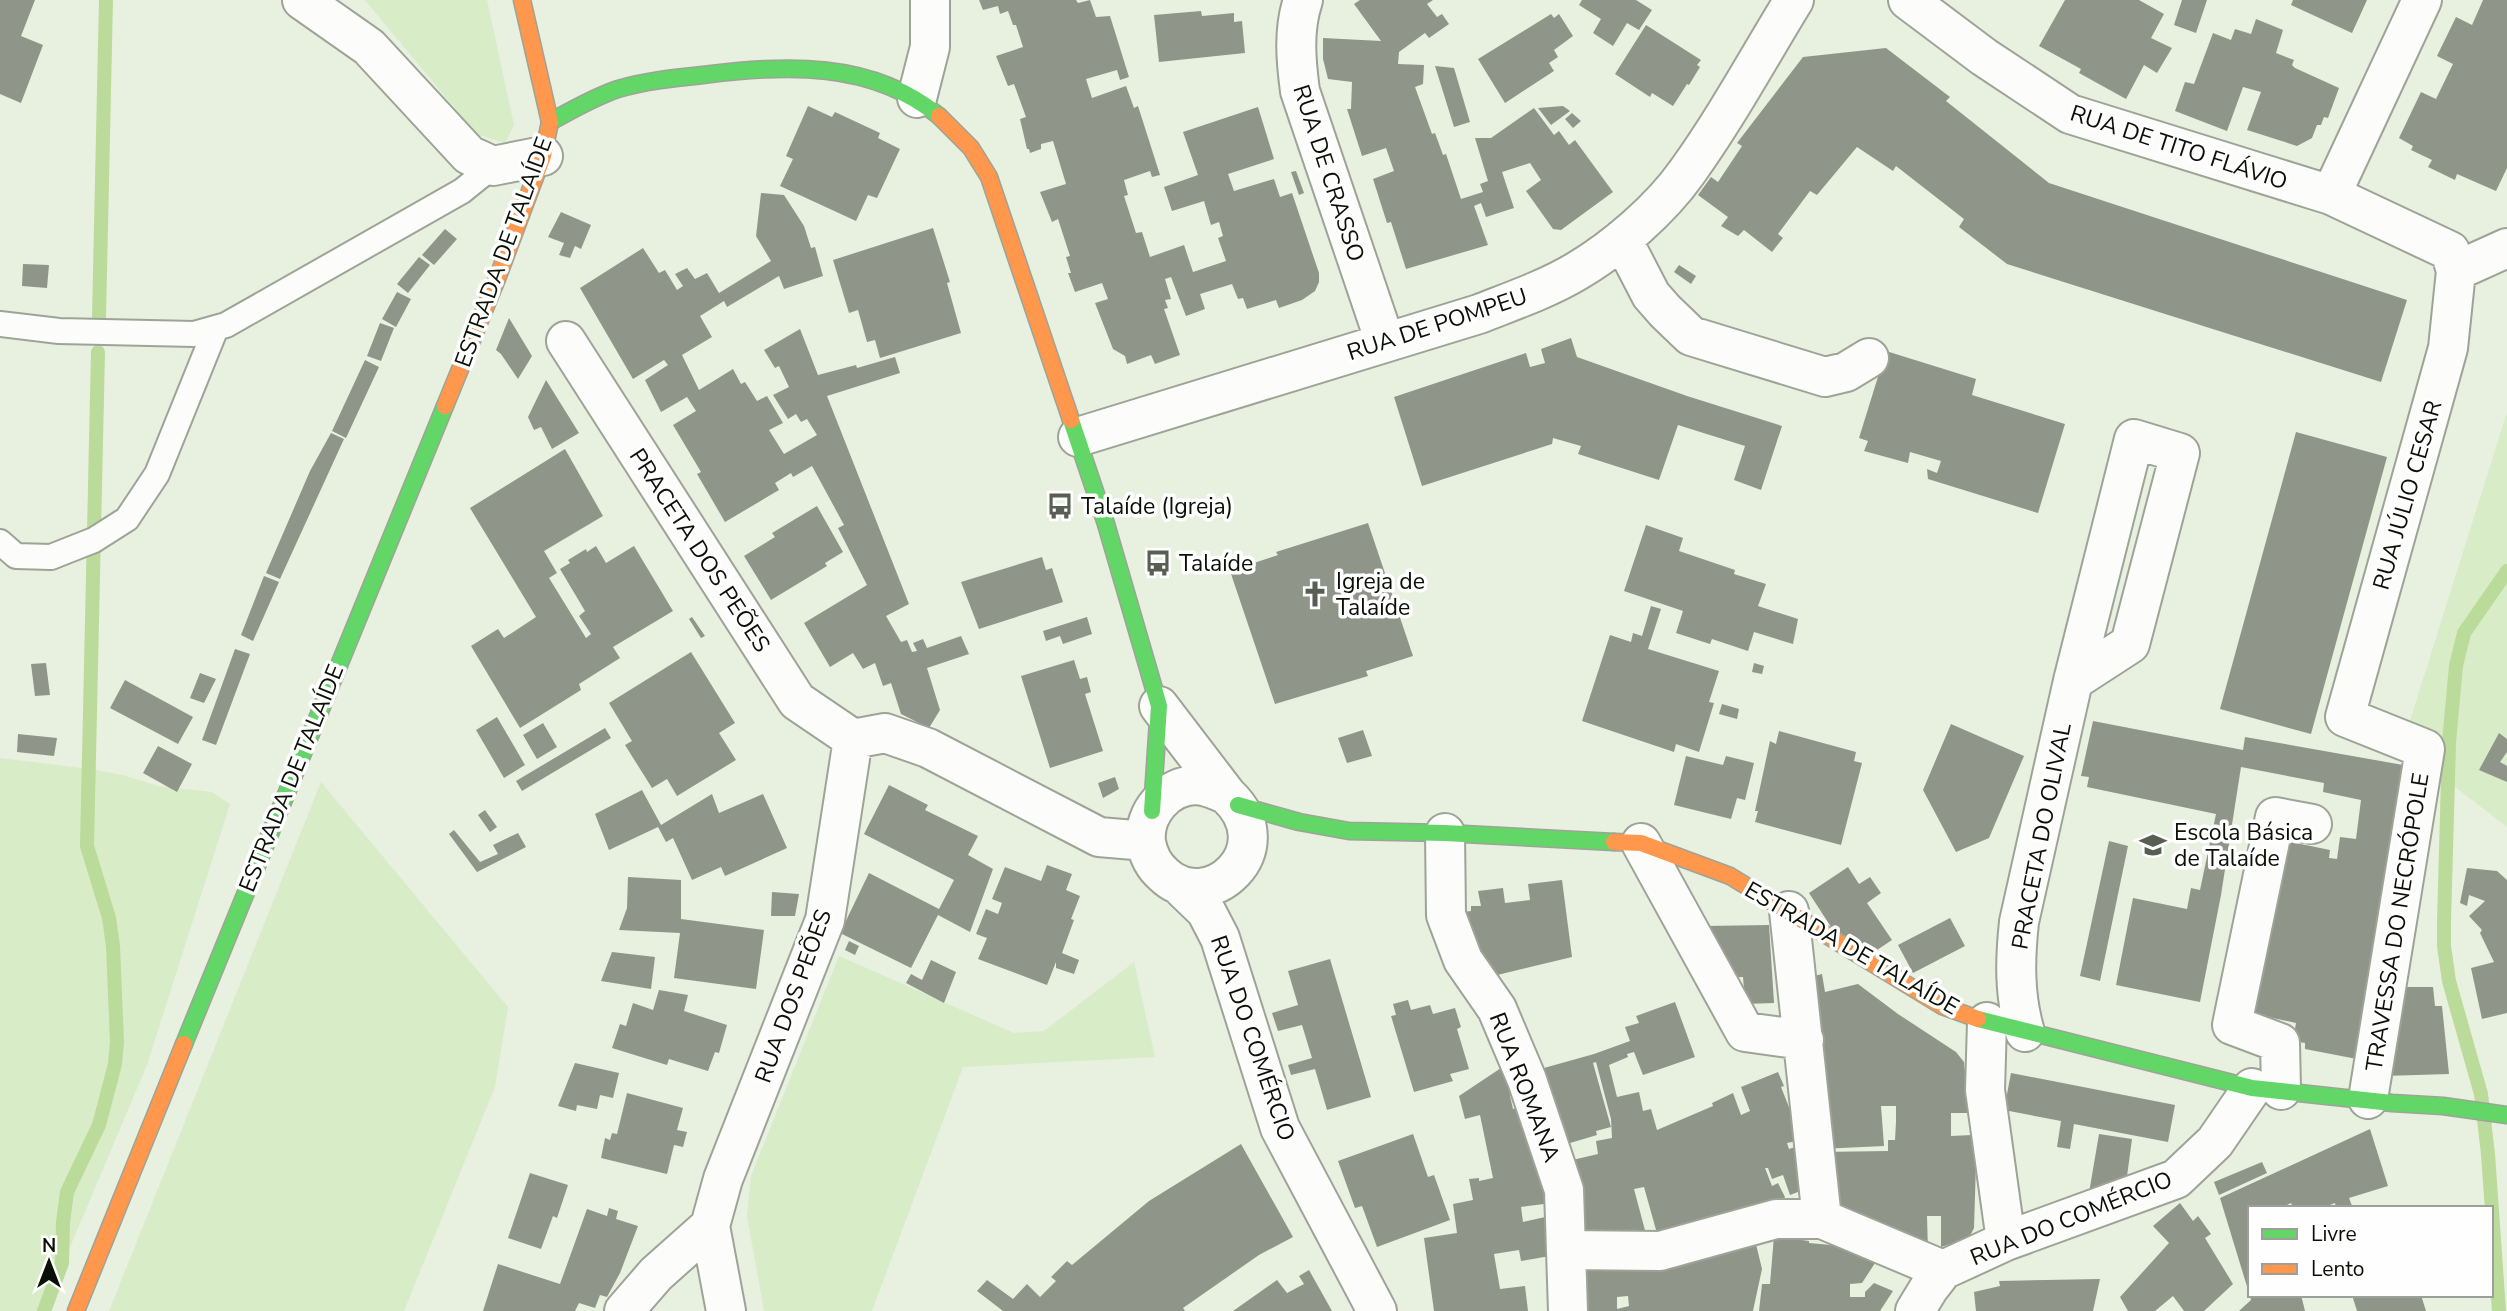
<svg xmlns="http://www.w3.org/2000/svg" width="2507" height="1311" viewBox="0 0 2507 1311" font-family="'Nunito Sans',sans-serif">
	<rect width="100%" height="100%" fill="#e8f0e0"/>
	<path fill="#d9ecc8" d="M365,0H487L514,125L505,143L476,134Z
		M2507,412V827L2402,746Z
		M0,758L90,769L123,775L158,786L212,792L230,804L147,1065L43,1311H0Z
		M321,782L508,1007L495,1087L404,1311H109Z
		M839,956L1014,1033L1044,1031L1134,962L1155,1057L963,1067L872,1311H764L747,1216L751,1176Z"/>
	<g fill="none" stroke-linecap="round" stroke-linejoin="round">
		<path stroke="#badb9a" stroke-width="14" d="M99,317L106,0
			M44,1311L62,1263L63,1222L67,1192L99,1125L115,1064L117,1042L113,946L109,918L87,846L98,352
			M2499,1311L2488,1154L2481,1094L2449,981L2444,946V922L2449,742L2456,666L2464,633L2507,571"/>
	</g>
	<path fill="#8f9689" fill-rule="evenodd" d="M0,0H35L21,36L43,45L21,103L0,94Z
		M979,0H1076L1078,3L1090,0L1096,17L1110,16L1129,77L1120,80L1117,70L1086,79L1092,98L1126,86L1134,108L1138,106L1160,175L1152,177L1150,171L1124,180L1128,195L1124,196L1136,233L1142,232L1150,257L1184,245L1193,272L1226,261L1218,238L1223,236L1219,222L1211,225L1204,201L1172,211L1164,187L1198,175L1183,132L1258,107L1274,159L1228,174L1234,191L1274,179L1280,197L1292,193L1319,273V282L1315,291L1302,300L1279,308L1276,300L1247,309L1243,298L1238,299L1232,284L1200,294L1205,309L1186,316L1171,277L1165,279L1171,299L1165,300L1168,308L1164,309L1180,355L1155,364L1151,355L1127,364L1125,356L1113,349L1095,303L1108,299L1102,283L1075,292L1068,273H1071L1066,257L1070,256L1058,219L1052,222L1040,192L1066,184L1053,141L1041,144V149L1030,153L1029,149H1027L1020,119L1026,117L1014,84L1008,86L996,56L1023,47L1016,25H1013L1008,11L1000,14L998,6L983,10Z
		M1360,0H1433L1427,4L1437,17L1442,14L1449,24L1429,38L1425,33L1399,52L1398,64L1424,65L1423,84L1415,87L1432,134L1435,133L1443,155L1446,154L1461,199L1483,192L1480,184L1488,181L1475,138H1491L1534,108L1554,135L1559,131L1569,145L1575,140L1613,192L1561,230L1553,229L1526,191L1541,180L1530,163L1502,172L1514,208L1486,217L1481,203L1474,206L1488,245L1406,269L1391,222L1387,223L1373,179L1394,171L1386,148L1362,156L1347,109H1351L1352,82L1328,79L1323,59V38L1381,41L1354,4Z
		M1582,0H1636L1652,10L1639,30L1627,23L1613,46L1593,33L1601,19L1579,5Z
		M2065,0H2139L2164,14L2151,38L2172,48L2157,73L2144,65L2126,99L2079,73L2081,69L2039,46Z
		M2182,0H2207L2196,33L2174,25Z
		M2293,0H2367L2352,33L2291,5Z
		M2483,0H2507V168L2496,191L2457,174L2455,180L2428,167L2432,160L2411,150L2413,146L2399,138L2421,92L2436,99L2451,68L2453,64L2437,56L2456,17L2472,25Z
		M1201,11L1202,16L1234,13V22L1242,21L1245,53L1159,62L1154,15Z
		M1551,14L1554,18L1559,14L1573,36L1554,50L1558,57L1549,63L1554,71L1505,103L1478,59Z
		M2256,19L2283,30L2276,53L2294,60L2292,65L2295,68L2339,88L2328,118L2324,117L2321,125H2317L2312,138L2297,146L2247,130L2261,92L2243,87L2227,131L2175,111L2185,82L2194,84L2213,33L2231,40L2235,29L2251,34Z
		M1646,25L1701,60L1697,65L1700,67L1689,85L1687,84L1673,106L1652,93L1650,97L1615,74Z
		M1886,48L1950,97L1946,101L2049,183L2407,300L2381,382L2007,264L1959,227L1964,219L1896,166L1893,171L1857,147L1817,195L1810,191L1778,234L1783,238L1772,252L1744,230L1738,236L1721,226L1728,217L1698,195L1711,177L1718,182L1742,146L1737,143L1803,57Z
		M1435,66L1454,68L1470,122L1454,127Z
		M808,106L832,117L835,112L880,133L878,138L900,149L877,198L868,195L856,221L780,186L793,159L786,156Z
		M1563,106L1570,111L1551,125L1538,108Z
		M1572,113L1581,121L1573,128L1565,119Z
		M1296,171L1304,193L1299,195L1291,172Z
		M761,193L784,195L804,226L811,248L815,247L823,276L784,289L779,276L727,307L724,301L700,316L712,337L682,355L699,390L733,369L741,384L745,382L757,401L767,396L783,423L769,430L784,454L817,435L807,419L801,422L796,414L788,419L773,395L789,387L779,366L775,368L764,350L800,329L818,375L856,365L857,368L895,357L900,373L827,396L909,604L886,616L901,642L907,640L912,652L917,651L913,643L923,639L927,648L961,636L969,654L927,668L940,710L929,728L901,714L891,683L883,686L875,663L863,669L853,653L830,667L804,623L867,585L838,528L844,525L812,466L793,477L791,473L775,483L779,490L725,522L697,474L701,472L673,425L696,411L687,397L661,412L645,380L668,365L664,360L633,379L580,288L643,248L659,273L665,270L677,290L683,286L675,274L687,268L695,279L707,273L719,293L771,261L756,236Z
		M561,212L591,225L581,249L575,246L570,258L559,255L564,243L548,237Z
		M933,228L950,282L947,283L961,333L880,358L875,340L867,342L858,310L849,313L833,260Z
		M445,229L457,239L434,265L422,255Z
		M419,257L430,265L408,293L397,284Z
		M23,264L49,265L47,288L22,286Z
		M1679,265L1696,276L1691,284L1674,272Z
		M397,292L411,299L396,327L382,319Z
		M509,318L532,356L518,379L501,354L496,350Z
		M380,323L394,328L381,361L367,356Z
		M1571,338L1577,357L1687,396L1782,426L1761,490L1734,480L1745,446L1678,425L1659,480L1578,454L1581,446L1553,438L1552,444L1422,486L1394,397L1526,353L1530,367L1545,363L1541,349Z
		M1886,351L1976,379L1972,395L2065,424L2038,513L1928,479L1927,469L1937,473L1941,461L1910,452L1908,463L1864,451L1868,441L1859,438Z
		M365,360L379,367L346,438L332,431Z
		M546,380L579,433L552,449L541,427L534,430L528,417Z
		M2296,432L2387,457L2311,734L2220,709Z
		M331,433L344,439L280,579L266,573L310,471Z
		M565,449L603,516L544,551L557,573L549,578L586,638L591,634L579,616L585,611L560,569L570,563L568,560L586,549L587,552L596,546L606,563L634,546L673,611L613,647L620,658L579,684L581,690L520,728L471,646L498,629L504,638L536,617L470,508Z
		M817,506L843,552L825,563L827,566L771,600L744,556L775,537L772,533Z
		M1368,523L1413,656L1366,671L1368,676L1275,704L1230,571L1278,555L1276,552Z
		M1646,525L1683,538L1679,551L1735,570L1734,574L1766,584L1758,606L1798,619L1793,644L1754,632L1748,651L1712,639L1710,644L1676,633L1683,611L1624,591Z
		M1042,557L1046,570L1052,568L1063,602L979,629L961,582Z
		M264,576L279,582L253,641L241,635Z
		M1651,606L1661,609L1648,649L1719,671L1709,702L1714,703L1699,752L1676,744L1674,752L1582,721L1610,635L1631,642L1633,633L1642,636Z
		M692,617L705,636L701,638L689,619Z
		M1087,617L1092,634L1063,644L1060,636L1046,641L1043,631Z
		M235,649L250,654L216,745L202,740Z
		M691,652L735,723L719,733L736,760L677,796L667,779L652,788L625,745L632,741L609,703Z
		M1074,660L1080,679L1087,677L1091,692L1085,694L1103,751L1050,768L1021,676Z
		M46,663L50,695L35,696L31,664Z
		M1754,663L1764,666L1762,674L1752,672Z
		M200,673L216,679L204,703L190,698Z
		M125,680L193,717L178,744L110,708Z
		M1722,704L1739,709L1737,719L1719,714Z
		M497,717L525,765L504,778L476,730Z
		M2093,721L2243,750L2245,737L2420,768L2362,1060L2305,1049V1043L2293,1041L2296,1023L2249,1013L2286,841L2330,850L2329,858L2337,859L2340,837L2356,839L2361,800L2323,792L2324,783L2241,767L2221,895L2200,1002L2116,985L2133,898L2187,909L2191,888L2200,890L2216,814L2087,787L2089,777L2081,776Z
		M543,723L557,747L537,759L523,735Z
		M1951,724L2024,756L1989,838L1956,852L1923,790Z
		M605,728L611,738L522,791L516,781Z
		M1363,730L1372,756L1347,763L1338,738Z
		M1779,731L1856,752L1854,761L1862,763L1841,845L1755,822L1758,811H1755L1770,741L1776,744Z
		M2499,733L2507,739V752L2500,762L2507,766V782L2479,770Z
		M18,734L57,738L54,756L17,752Z
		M158,746L192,764L177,792L143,773Z
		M1686,756L1723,765L1726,756L1754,763L1745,800L1737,798L1731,819L1674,805Z
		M1115,777L1119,789L1103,798L1098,783Z
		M889,785L928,805L925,810L978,836L968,855L993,869L970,932L938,915L911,968L840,933L869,873L939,909L954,880L864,834Z
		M642,790L661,825L712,794L719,813L763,794L787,848L725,876L721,867L692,880L673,838L666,842L658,827L609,850L595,814Z
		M485,810L497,827L490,832L478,815Z
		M454,830L480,862L498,854L493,845L518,833L526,847L477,872L449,834Z
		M2109,841L2128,846L2100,981L2080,976Z
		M1047,865L1072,874L1066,890L1080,896L1071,919L1074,920L1062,953L1079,960L1074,974L1056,968V962L1047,985L978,959L987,938L976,934L986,909L998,914L1002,903L992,899L1005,867L1041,881Z
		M1848,867L1859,884L1870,877L1881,893L1867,903L1892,940L1865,958L1833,930L1809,893Z
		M2467,868L2497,871L2507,880V1013L2482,1019L2471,968L2494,962L2480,933L2482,930L2469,916L2485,901L2469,895L2467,906L2460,903Z
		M628,877L681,880V919L764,930L756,989L674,978L680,933L619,930L627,908Z
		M1562,880L1572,957L1481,979L1455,913L1471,911V906H1481L1478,891L1503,888L1505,903L1530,900L1528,884Z
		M772,892L799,894L795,916H771Z
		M1950,918L1965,946L1913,973L1898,945Z
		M1769,925L1774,1003L1745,1004L1743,977L1723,978L1722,950L1706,951L1705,926Z
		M849,941L859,946L855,955L845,950Z
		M612,952L655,957L651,989L601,981Z
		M1330,959L1371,1097L1327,1110L1315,1069L1291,1075L1288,1065L1312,1058L1302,1025L1278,1031L1272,1013L1298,1005L1288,971Z
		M931,960L956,972L944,1003L906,983L911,974L922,980Z
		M1822,974L1825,992L1858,984L1898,1014L1956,1052L1964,1062L1969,1113H1951V1136L1972,1135L1976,1163L1974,1228L1970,1236L1964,1240L1941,1247V1216H1927L1928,1252L1847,1214V1208L1827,1209L1821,1152L1888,1151V1140H1895L1896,1122V1106H1881L1884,1146L1820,1149L1803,979Z
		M2399,987H2433L2435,1006H2442L2449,1074L2383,1076Z
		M659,990L688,995L684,1011L727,1025L719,1053L715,1052L708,1071L669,1059L667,1065L612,1048L620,1024L626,1026L633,1003L653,1010Z
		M1408,1000L1411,1010L1430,1005L1433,1014L1455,1008L1461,1027L1457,1029L1469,1069L1450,1074L1453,1081L1414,1092L1391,1016L1396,1015L1393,1004Z
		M1675,1002L1695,1057L1643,1075L1634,1052L1627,1054L1628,1057L1609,1065L1617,1097L1639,1092L1643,1111L1651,1109L1657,1130L1713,1106L1712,1103L1733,1093L1741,1115L1750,1111L1741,1087L1778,1072L1784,1086L1781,1087L1802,1140L1787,1143L1789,1149L1804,1144L1811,1187L1790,1195L1783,1175L1772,1179L1768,1168H1765L1772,1186L1778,1183L1785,1197L1782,1201L1658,1237L1644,1187L1634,1189L1647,1238L1585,1249L1564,1162L1598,1154L1596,1141L1612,1138L1611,1119L1596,1062L1593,1063L1611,1127L1596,1131L1597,1135L1560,1146L1541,1080L1547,1079L1544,1068L1594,1054L1630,1041L1625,1027L1639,1023L1636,1016Z
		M1510,1062L1517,1095L1510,1096L1513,1109L1519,1108L1528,1147L1538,1145L1552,1203L1521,1207L1523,1222L1554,1215L1550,1256L1521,1261L1519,1250L1494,1254L1500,1289L1525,1286L1528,1311H1434L1424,1238L1457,1233L1453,1204L1473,1200L1469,1179L1479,1178V1181L1493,1178L1480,1115L1465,1119L1459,1096Z
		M575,1063L619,1073L613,1098L600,1095L597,1109L577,1105L576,1111L558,1106Z
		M2011,1073L2175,1105L2168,1142L2074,1124L2070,1149L2057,1147L2061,1121L2004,1110Z
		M627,1093L683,1108L677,1130L687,1132L683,1147L674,1145L667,1174L601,1158L605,1138L610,1140L612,1133L617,1134Z
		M2370,1129L2388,1186L2349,1198L2352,1206L2347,1208H2336L2335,1203L2322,1208H2293L2291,1203L2281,1208H2250L2249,1293L2220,1198Z
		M1413,1134L1428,1177L1434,1175L1450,1220L1377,1247L1362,1206L1355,1208L1338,1161Z
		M2099,1134L2132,1139L2126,1184L2089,1193Z
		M1241,1144L1293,1237L1259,1255L1183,1308L1185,1311H1003L977,1291L987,1280L1013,1299L1027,1284L1040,1297L1056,1281L1051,1277L1067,1261L1072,1265L1149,1201Z
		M2262,1162L2267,1173L2219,1195L2214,1182Z
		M530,1173L568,1185L557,1218L553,1216L541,1249L508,1238Z
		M2180,1203L2193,1221L2198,1216L2211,1234L2205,1238L2233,1284L2204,1311H2184L2173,1296L2155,1311H2128L2120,1297L2169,1243L2153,1226Z
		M609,1208L618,1211L616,1219L638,1226L620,1273L607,1297L600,1295L595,1308L579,1303L575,1311H483L498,1264L560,1284L587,1209L607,1216Z
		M1754,1236L1762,1269L1753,1311H1576L1574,1264ZM1628,1296L1629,1306L1617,1309V1297Z
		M1774,1236L1809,1241V1243L1842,1246L1877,1260L1862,1283L1850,1284V1297H1865V1292L1874,1283L1893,1291L1880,1311H1759L1762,1284H1770Z
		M1309,1270L1332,1311H1233L1277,1280L1287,1293L1304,1284L1299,1276Z
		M2100,1279L2093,1311H1976L1974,1292L2000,1286L1999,1281Z
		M2250,1295H2301L2305,1311H2239L2251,1300Z
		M2352,1295H2421L2426,1311H2357Z"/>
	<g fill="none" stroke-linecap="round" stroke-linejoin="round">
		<g stroke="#9da497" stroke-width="28">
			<path id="lane" d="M0,324L59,331L194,334L226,325L462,191L493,166
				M0,542L16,556L51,557L94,540L127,519L157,474L216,328"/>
		</g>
		<g stroke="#9da497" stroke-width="42">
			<path id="street" d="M302,0L369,47L469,155L493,166L543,156
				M1303,0C1293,30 1296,61 1300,91L1385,342
				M1908,0L1984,57L2070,114L2331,195L2450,251L2456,271L2448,348L2345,717L2425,749L2368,1099
				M917,98L930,47V0
				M2331,195L2422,0
				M1622,239L1651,295L1665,311L1691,336L1825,377L1846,372L1869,358
				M2456,271L2507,248
				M566,341L797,701L853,739
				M1078,437L1479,314C1512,301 1547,289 1577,271C1616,248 1661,209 1687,172C1726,118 1759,57 1794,0
				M1159,706L1227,795C1285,849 1208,918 1163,874C1154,866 1148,854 1146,842C1143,813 1167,785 1197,785C1208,786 1217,790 1227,795
				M1445,833L1446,915L1463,960L1497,1009L1527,1080L1564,1190L1568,1311
				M1641,843L1745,1032L1804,1040
				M1178,884L1206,911L1220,938L1280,1128L1377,1311
				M1789,911L1822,1219
				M1987,1022L1985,1090L2006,1241
				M2025,1032C2014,995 2015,959 2019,922L2073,681L2130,644L2180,453L2134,439L2073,681
				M2281,1090L2280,1043L2232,1025L2275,817L2312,824
				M1566,1250L1660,1251L1776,1219H1822L1943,1270
				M624,1311L656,1274L710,1226
				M726,1311L710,1226L723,1179L825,920L853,739L885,733L928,748L1099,837L1146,841
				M1915,1311L1929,1288L1943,1270L2006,1241L2176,1179L2215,1142L2252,1088"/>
		</g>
		<g stroke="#9da497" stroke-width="19">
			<path id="fast" d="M550,122C572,110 594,97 618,89C645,81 674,78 703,75C785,65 871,60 939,116
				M1071,420L1106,524L1159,706L1152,811
				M1238,805L1299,822L1349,831L1445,833L1614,842
				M1978,1019L2252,1088L2392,1103L2443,1106L2507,1115
				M184,1044L445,406"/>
		</g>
		<g stroke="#9da497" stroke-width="19">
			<path id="slow" d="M939,116L971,148L989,177L1071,420
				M445,406L497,279L543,156L550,122L522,0
				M1614,842L1641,843L1730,876L1942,1006L1978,1019
				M76,1311L184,1044"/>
		</g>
		<use href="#lane" stroke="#fcfdfa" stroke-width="24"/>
		<use href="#street" stroke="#fcfdfa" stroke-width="38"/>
		<use href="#fast" stroke="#63d668" stroke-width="16"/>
		<use href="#slow" stroke="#ff974d" stroke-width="16"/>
	</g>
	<defs>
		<g id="bus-bare" transform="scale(2.1)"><path d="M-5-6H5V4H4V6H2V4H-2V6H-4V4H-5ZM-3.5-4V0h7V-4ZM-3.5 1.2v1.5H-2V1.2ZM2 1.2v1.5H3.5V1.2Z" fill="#585e52" stroke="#fefefe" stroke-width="2.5" paint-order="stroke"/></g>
		<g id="church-bare" transform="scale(2.1)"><path d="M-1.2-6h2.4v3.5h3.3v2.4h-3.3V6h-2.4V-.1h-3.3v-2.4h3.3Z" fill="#585e52" stroke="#fefefe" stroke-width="2.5" paint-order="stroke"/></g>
		<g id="school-bare" transform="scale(2.1)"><path d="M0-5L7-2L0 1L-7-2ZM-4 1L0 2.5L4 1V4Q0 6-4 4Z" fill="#585e52" stroke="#fefefe" stroke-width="2.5" paint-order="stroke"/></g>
	</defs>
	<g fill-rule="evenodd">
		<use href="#bus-bare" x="1060" y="506"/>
		<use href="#bus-bare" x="1158" y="563"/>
		<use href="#church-bare" x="1315" y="594"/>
		<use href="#school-bare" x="2153" y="845"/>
	</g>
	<g text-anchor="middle" stroke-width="7" stroke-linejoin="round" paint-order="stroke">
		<g font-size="23" fill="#0b1006" stroke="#fefefe">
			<text transform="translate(2179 147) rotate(18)" y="8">RUA DE TITO FLÁVIO</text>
			<text transform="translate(1329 173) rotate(72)" y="8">RUA DE CRASSO</text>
			<text transform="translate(503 252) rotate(-70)" y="8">ESTRADA DE TALAÍDE</text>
			<text transform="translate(1437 324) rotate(-18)" y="8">RUA DE POMPEU</text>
			<text transform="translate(2407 495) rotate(-74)" y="8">RUA JÚLIO CESAR</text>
			<text transform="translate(700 550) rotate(57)" y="8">PRACETA DOS PEÕES</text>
			<text transform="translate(291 778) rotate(-68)" y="8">ESTRADA DE TALAÍDE</text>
			<text transform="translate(2041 836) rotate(-79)" y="8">PRACETA DO OLIVAL</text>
			<text transform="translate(2397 922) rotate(-81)" y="8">TRAVESSA DO NECRÓPOLE</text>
			<text transform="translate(1852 948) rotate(30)" y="8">ESTRADA DE TALAÍDE</text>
			<text transform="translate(793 996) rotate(-70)" y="8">RUA DOS PEÕES</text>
			<text transform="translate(1253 1038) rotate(71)" y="8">RUA DO COMÉRCIO</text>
			<text transform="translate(1525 1087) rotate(69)" y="8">RUA ROMANA</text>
			<text transform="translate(2071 1218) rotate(-22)" y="8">RUA DO COMÉRCIO</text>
		</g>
		<g font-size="23" fill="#0b1006" stroke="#fefefe" text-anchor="start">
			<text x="1081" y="514">Talaíde (Igreja)</text>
			<text x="1179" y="571">Talaíde</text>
			<text x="1336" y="589">Igreja de<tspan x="1336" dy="26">Talaíde</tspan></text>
			<text x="2174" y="840">Escola Básica<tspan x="2174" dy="26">de Talaíde</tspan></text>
		</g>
	</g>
	<rect x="2248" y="1206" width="245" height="91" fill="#fefefe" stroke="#9d9f9b" stroke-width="2"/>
	<rect x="2262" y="1229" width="35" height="10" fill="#63d668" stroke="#9d9f9b" stroke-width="2"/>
	<text x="2311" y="1241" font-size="21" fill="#0b1006">Livre</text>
	<rect x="2262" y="1264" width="35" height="10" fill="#ff974d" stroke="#9d9f9b" stroke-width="2"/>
	<text x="2311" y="1276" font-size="21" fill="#0b1006">Lento</text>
	<g transform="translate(49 1262)" stroke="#fefefe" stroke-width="5" paint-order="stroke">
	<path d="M0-5L12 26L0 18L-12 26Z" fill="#0b1006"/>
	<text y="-10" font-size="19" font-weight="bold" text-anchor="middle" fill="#0b1006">N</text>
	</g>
</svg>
